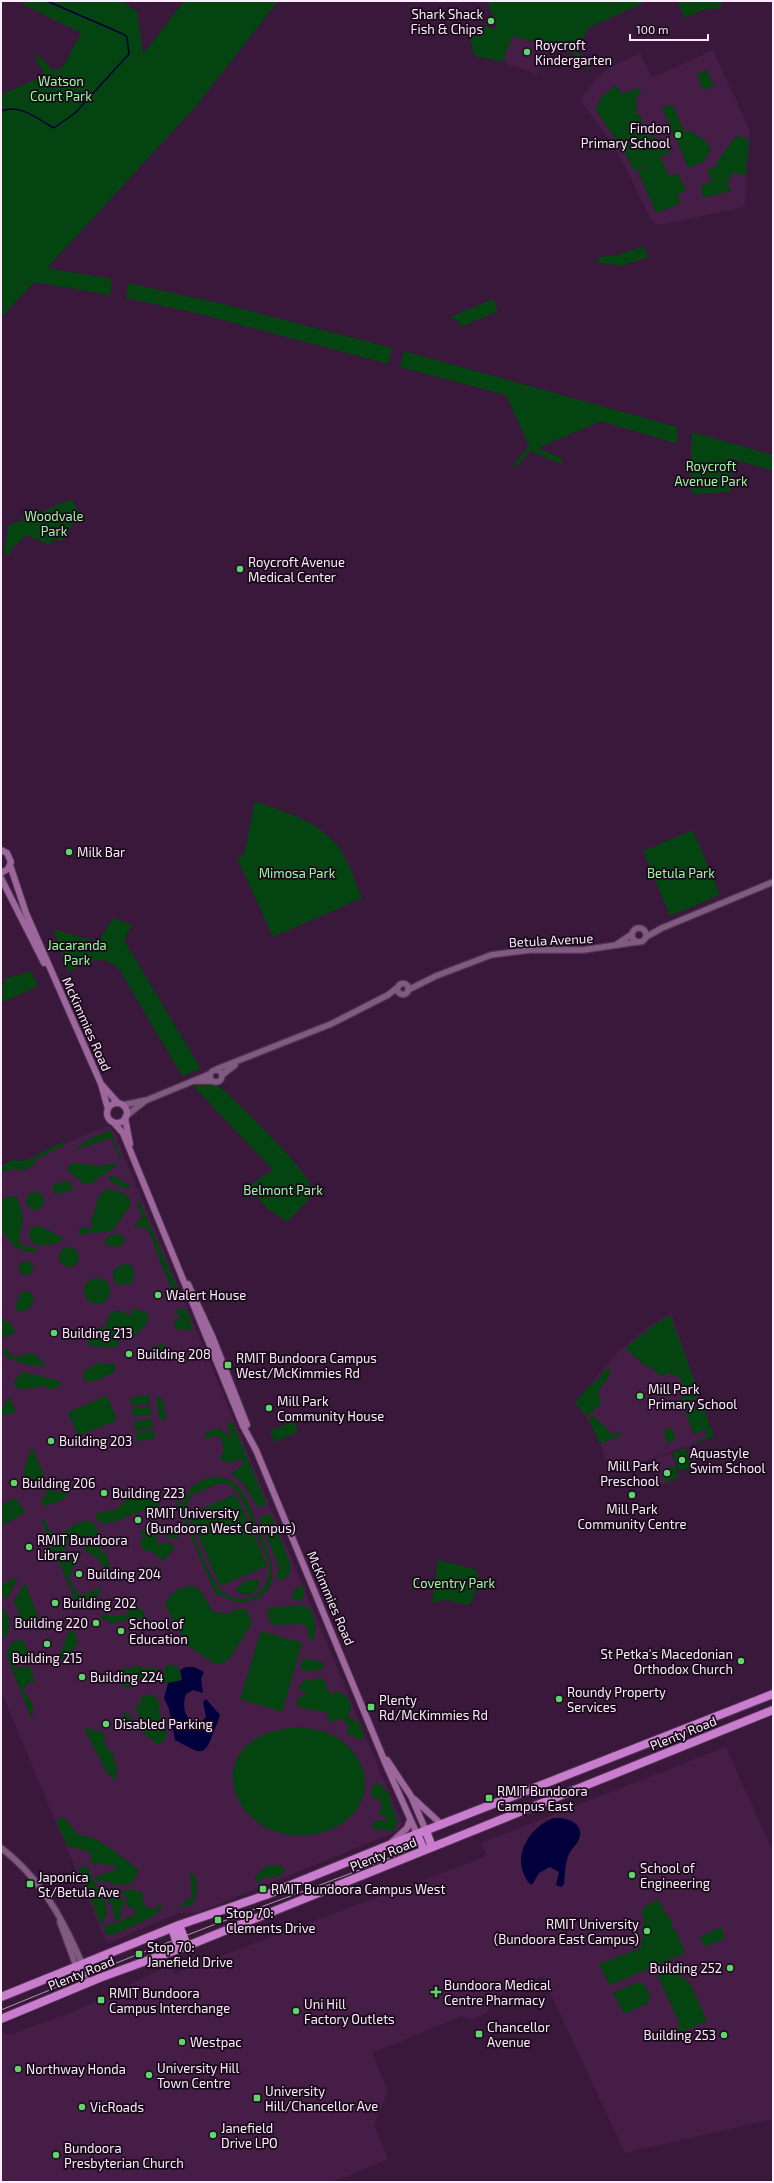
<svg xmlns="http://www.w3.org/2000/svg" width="774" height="2183" viewBox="0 0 774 2183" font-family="'Exo 2',sans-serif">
	<rect width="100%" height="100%" fill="#3a183c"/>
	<path fill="#451d47" d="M512,36L550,46L538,74L505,63L504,57Z
		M713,50L750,131L746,175L745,207L658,225L651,221L629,174L610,140L581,101V98L596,79L609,68L640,53L652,78Z
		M107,1126L112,1128L402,1824L396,1832L207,1909L195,1913H178L107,1944L1,1691V1170Z
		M671,1313L714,1437L611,1472L593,1427L575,1403L620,1350L644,1330Z
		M671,1453L680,1478L660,1485L650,1460Z
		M726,1747L773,1852V2119L625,2153L543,1977L492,1998L487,2013L471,2020L462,2016L372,2053L388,2092L374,2125L388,2159L333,2182H1V2032L10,2035L75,2011L161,1969H171L175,1973L487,1856L481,1843Z"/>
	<path fill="#044411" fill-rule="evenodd" d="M22,1H122L137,12L143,54L184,1H278L198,104L47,268L112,279L110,295L34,282L1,318V95L45,75L34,56L41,57L53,71L63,67L81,33L24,5Z
		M487,1H647L588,28L577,51L590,67L587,70L573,53L513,36L504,57L505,62L474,56L467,28L485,26L493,29L497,27Z
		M677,1H722L720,8L703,10L685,18Z
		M707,70L714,86L703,90L697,74Z
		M615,86L618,87L621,94L640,88L641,92L637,96L636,114H639L643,121L640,125L653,137L661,139L660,151L664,140L670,153L661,157L659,153V155L669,176L678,173L686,191L677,195L681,203L656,213L638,171L656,162L634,171L628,158L596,110L601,97Z
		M672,104L684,131L674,135L662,108Z
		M689,130L709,144L708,147L712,149L703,162L688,168L675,136Z
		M736,136L749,139L746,175L732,173L729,183L723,175L731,191L703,198L701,186L712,181L707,170L717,166L719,168L716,163Z
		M644,246L648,257L621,266L597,263L599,257L618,255Z
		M128,283L227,305L392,348L388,364L200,314L126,298Z
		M493,299L498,311L461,327L459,321L450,317Z
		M404,351L677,427V444L601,421L538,448L562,459L561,464L530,451L516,468L514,464L529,446L506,395L400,367Z
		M692,432L773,455V471L732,459L731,492L694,494L690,488Z
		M72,499L79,514L63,540H54L49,545L27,535L12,548L10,554H4L8,526Z
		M255,801C286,813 323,822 342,852C350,866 356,883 362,898L273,937L237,858L244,855Z
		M693,830L720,895L670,916L643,851Z
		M113,918L132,925L124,940L201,1069L182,1076L119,969C98,952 90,963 68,972L53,929L98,942Z
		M31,971L38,986L1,1003V985L5,983L4,979Z
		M208,1083L218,1086L227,1093C242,1108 314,1175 313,1193C312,1198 291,1217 287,1222L267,1208L248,1186L273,1170L192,1085Z
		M110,1130L122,1160H120L111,1138L75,1150L87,1140Z
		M62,1142L65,1145L36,1159L34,1165L24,1170L12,1169L1,1173V1166L13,1160L23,1161L31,1158Z
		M73,1163L101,1166L116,1163L117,1165L92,1183L85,1185L68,1171V1167Z
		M110,1176L117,1177L131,1187L128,1189L118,1186L109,1180Z
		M65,1181H69L73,1188L70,1191L54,1194L53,1185Z
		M110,1189C118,1191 136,1196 129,1208C127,1211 124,1213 123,1215C113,1235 108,1232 88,1233C84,1234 82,1235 79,1234V1229L82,1227L88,1229L92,1228L91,1218L94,1213L98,1198L105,1190Z
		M26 1201a9 9 0 1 1 18 0a9 9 0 1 1-18 0Z
		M9,1196L17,1197L23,1216L19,1242L22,1245L36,1248L37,1252H29L15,1247L1,1230V1201Z
		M138,1198L178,1289L176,1292L172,1290L148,1230L144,1227H135L134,1225L142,1218L138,1206Z
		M34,1226L42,1227L65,1239C53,1246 28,1252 29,1231Z
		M118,1234L123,1236L125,1242L118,1247L106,1245L105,1242L108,1236Z
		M59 1257a10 10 0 1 1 20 0a10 10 0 1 1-20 0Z
		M19 1268a7 7 0 1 1 14 0a7 7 0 1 1-14 0Z
		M124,1264L133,1266L134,1280L130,1284L119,1285L114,1281L113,1272L116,1268Z
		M84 1291a13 13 0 1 1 26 0a13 13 0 1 1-26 0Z
		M30,1291L34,1299C32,1306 27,1311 20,1312L15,1308L20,1293Z
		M132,1308L145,1312L149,1317C147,1326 140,1330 135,1336H124L119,1339L118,1344L114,1348L89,1346L88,1336L96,1330L106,1325L110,1313L119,1310L129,1315L132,1313Z
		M177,1309H186L189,1316L193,1330L175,1329L174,1323L180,1317L178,1314L174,1313Z
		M670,1315L696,1385L690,1387L698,1396L693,1399V1406L684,1409L679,1400L689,1393L677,1375L671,1377L668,1372L662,1377L650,1366L648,1368L625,1348L653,1326Z
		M1,1316L6,1322H10L14,1328V1333L4,1338L1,1337Z
		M163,1344L166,1347L164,1352L156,1356L151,1355L150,1352L152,1347Z
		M7,1349L13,1358L30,1353L35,1354L46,1366L43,1368L37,1364L33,1366L8,1359L2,1350Z
		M100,1362L108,1365L114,1362L115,1372L93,1382L83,1380L84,1371Z
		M609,1366L610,1375L597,1393L600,1396V1406L594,1408L595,1411L590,1413L588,1418L575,1403L591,1384L593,1385Z
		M22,1372L57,1380L62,1384L52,1390L41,1385L37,1388L18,1389L13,1382Z
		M149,1395L150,1403L132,1406L130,1397Z
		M107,1396L117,1420L78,1436L68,1412Z
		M159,1396L163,1401L166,1418L162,1421L159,1417L156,1399Z
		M10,1398L16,1413H5L1,1419V1408H4L6,1400Z
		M702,1402L714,1437L688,1446L707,1437L697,1406Z
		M150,1406L152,1415L133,1417L132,1409Z
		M697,1407L705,1430L694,1434L685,1411Z
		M593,1415C599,1424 609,1427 613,1437L619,1431L621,1436L600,1444L589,1420Z
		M152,1419L153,1428L135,1430L134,1422Z
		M232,1421L266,1503L265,1506H258C252,1499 249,1493 244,1485C241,1480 235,1479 232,1474L243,1464V1460C234,1458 227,1468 220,1457L224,1451L220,1436L206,1438L204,1433L219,1428L231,1438L227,1424Z
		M294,1421L298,1432L274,1442L270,1431Z
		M672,1428L676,1440L667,1443L663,1431Z
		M154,1430L155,1439L137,1441L135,1433Z
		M32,1447L50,1490L61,1492L67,1491L68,1495L62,1500L46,1506L42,1504L41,1500L47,1494L40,1480L37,1479L31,1483L24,1478C23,1467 28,1458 32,1447Z
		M685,1448L692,1467L679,1471L672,1453Z
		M674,1465L679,1477L664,1483V1472Z
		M214,1477C223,1477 231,1480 237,1485C247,1495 251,1511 256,1523C266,1547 290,1590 250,1601C239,1604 228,1601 219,1594L216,1595L176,1502L180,1500L183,1506C186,1489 198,1479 214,1477ZM220,1483L230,1485L240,1495L269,1563C270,1574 268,1584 260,1592C249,1602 231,1601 220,1590C211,1580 192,1532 187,1517V1505L191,1495Z
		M141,1493L161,1497L158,1510L154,1514C149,1514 144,1511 139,1512C127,1514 106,1532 95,1518L97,1513L116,1510L125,1501Z
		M236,1494L267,1566L220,1586L189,1514Z
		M15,1498L18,1501L25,1513L1,1526V1505Z
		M265,1515H270L272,1517L290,1563V1573L284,1579L276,1581L279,1567L259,1519Z
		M42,1520H45L48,1529L58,1536C68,1530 81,1516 94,1523L99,1533L84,1541H76L70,1538L64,1551L67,1558L80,1554C76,1569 61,1575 78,1593L82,1595L102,1587L95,1601L77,1606L62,1568L50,1550Z
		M159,1524L175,1527L180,1532L178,1537L175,1539L166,1537L160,1529L156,1541L158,1544L170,1543L175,1548L163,1561L154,1553L142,1549V1545L138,1543L144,1536L139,1532Z
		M99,1538L109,1544L108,1547L99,1549L100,1552L106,1553L111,1571L107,1570L97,1558L83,1549Z
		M438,1560L474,1569L478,1573L475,1592L471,1603L467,1605L445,1600L432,1603Z
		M18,1577L8,1598L1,1597V1584Z
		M247,1579L248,1581L259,1579L258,1589L249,1595L240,1594L235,1590Z
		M25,1583L41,1624L29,1628L22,1620L14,1601Z
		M190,1585C205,1589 205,1601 213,1612L230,1614L235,1609H246L252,1623L230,1658L222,1664H215L187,1645L165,1605L167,1599L179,1588H186Z
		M298,1586H303L304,1596L301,1601L295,1600L291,1597Z
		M299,1605L310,1608C315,1619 318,1632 312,1643L308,1635L307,1627L302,1624L276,1625L270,1623L267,1612L270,1608Z
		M1,1607C11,1614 12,1628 6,1638L1,1636Z
		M131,1607L142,1609L146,1618H133L113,1624L99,1617L106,1613L107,1616L125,1615Z
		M72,1631H76L75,1636L78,1643L64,1661L59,1658L68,1633Z
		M261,1631L302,1643L282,1712L240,1699Z
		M18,1640L24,1641L30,1657L15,1661L14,1666L19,1668L26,1666L32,1670L34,1683L30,1681L23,1690L33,1704L32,1720L6,1654L11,1643Z
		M304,1658L324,1663V1666L321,1670L303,1671L300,1666Z
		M169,1664L178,1667L182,1680L172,1684L163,1682L165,1668Z
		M135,1666L157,1669L159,1674L154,1682L145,1677L134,1682L133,1686L126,1688L116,1679L122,1668L129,1669Z
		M319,1677L324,1679L328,1691L332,1694L337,1691C346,1694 352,1702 351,1711L348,1714L350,1718L360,1723L364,1738L362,1740L347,1734L348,1726L342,1718L338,1719L336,1722L328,1720L327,1712L301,1708L296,1704L298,1698L307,1695L298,1688L306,1679L314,1681Z
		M151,1694L159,1701C159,1707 159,1715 162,1720C169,1733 169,1733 160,1745C152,1743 151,1736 143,1734L144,1726L135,1707L141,1703V1697Z
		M126,1712L134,1719L130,1724H120V1720Z
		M84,1728L100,1731L106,1736L103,1741L109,1751L113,1753L117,1770L115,1781L107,1773Z
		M288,1728C302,1727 316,1728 330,1734C362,1749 378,1787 352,1815C343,1824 332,1830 320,1833C235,1853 191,1743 288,1728Z
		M376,1783L380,1784L390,1795V1802L398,1822L393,1832C386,1828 378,1832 371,1827L377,1820L387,1821L388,1818L382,1816L379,1813L382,1805L380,1800L375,1799L370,1792Z
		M63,1817C70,1821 72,1831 80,1835C84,1837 90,1836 95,1839C110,1847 125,1859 138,1870C136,1883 128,1887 117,1884L114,1886L109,1882L96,1881L95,1877L115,1870L117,1866L90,1863L92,1856L87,1851L67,1846L57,1823V1820Z
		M271,1865H278L286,1870C281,1877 273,1878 264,1877L258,1883L254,1878L265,1867Z
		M85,1866L89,1869C95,1892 117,1903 101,1925L78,1868Z
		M193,1873C199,1884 198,1894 192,1905L177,1907L192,1897C189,1890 195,1883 188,1875Z
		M129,1889L142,1892L144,1905L155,1910L160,1904L163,1908L149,1919L112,1935H107L104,1928L108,1924H118L121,1920L135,1915L134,1907L128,1908L126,1897L121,1892Z
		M111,1897L123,1898L125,1904L120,1910L121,1918L115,1922L112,1905L107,1899Z
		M658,1899L667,1916H669L673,1924L671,1926L677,1933L685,1953L611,1985L608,1983L599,1964L643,1947L640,1942L644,1937L642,1930L645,1918L642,1917C642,1906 649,1904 658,1899Z
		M721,1927L725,1938L705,1947L700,1937Z
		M681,1963L683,1968L682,1977L690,1983L707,2021L680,2033L677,2027L680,2025L657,1974Z
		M638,1982L646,1986L650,1996L648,2003L626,2013L623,2012L613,1993Z"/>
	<path fill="#01003d" d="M186,1667H194L204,1672L201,1679L203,1693L193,1690L186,1694C182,1706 184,1717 195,1723H200L206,1717L203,1702L206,1699L220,1715C219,1721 215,1727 213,1733C204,1762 196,1750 175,1740L169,1709L164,1698L168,1683L182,1680L180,1670Z
		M554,1818C569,1817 588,1825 577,1843C574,1847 570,1851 568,1856C565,1865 565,1875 564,1884L561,1887L556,1885L559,1872L550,1867L539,1873L532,1885C527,1882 525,1877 523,1872C515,1850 533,1825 554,1818Z"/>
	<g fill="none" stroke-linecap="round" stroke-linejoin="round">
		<path stroke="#01003d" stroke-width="1.5" d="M1,111C21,103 38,120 54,128L75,113L129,54L127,37L123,34L47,1"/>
		<g stroke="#513552" stroke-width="8">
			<path id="tertiary" d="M632 935a7 7 0 1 1 14 0a7 7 0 1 1-14 0Z
				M646,937L662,928L773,882
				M617,944L632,934
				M397.5 989a5.5 5.5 0 1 1 11 0a5.5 5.5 0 1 1-11 0Z
				M408,990L436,976L491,955L530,950H583L637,942
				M217,1069L331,1024L388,995L398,987
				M210 1076a6 6 0 1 1 12 0a6 6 0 1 1-12 0Z
				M222,1075L235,1065
				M195,1081H213
				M123,1105L147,1100L210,1074
				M126,1116L145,1101
				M1,1848C46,1882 69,1931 90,1982
				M60,1922L83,1985"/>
		</g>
		<g stroke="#513552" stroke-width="8">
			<path id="secondary" d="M1,850L7,853L11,862L8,869L1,873
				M10,865L26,913L101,1084L108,1109
				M1,878L44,963
				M102,1085L118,1103
				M107 1113a10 10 0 1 1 20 0a10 10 0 1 1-20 0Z
				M125,1118L130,1144
				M113,1122L123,1133L243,1426L256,1450L387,1767L417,1834
				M188,1284L213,1338L247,1425
				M387,1760L411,1796L426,1831
				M414,1799L441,1824
				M392,1842L407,1828L410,1820"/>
		</g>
		<g stroke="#513552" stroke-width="10">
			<path id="trunk" d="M426,1831L432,1847
				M417,1834L424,1850
				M179,1925L187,1946
				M172,1928L179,1949
				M1,1997L179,1925L266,1895L404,1839L773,1694
				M1,2019L102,1977L187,1946L773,1710"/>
		</g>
		<use href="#tertiary" stroke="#815a82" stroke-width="5.5"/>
		<use href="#secondary" stroke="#9d679e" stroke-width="6"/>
		<use href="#trunk" stroke="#ca7cce" stroke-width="8"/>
		<path stroke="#ae96af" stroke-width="1" d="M1,2010C74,1980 147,1950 221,1922C284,1898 347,1876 409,1850"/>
	</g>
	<g fill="#5fd56b" stroke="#190a19" stroke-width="1.5">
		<circle cx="491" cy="21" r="4"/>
		<circle cx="527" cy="52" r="4"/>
		<circle cx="678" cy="135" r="4"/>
		<circle cx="240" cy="569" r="4"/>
		<circle cx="69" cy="852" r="4"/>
		<circle cx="158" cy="1295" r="4"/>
		<circle cx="54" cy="1333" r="4"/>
		<circle cx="129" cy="1354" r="4"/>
		<rect x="224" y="1361" width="8" height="8" rx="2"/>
		<circle cx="640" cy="1396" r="4"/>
		<circle cx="269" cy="1408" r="4"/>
		<circle cx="51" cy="1441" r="4"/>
		<circle cx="682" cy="1460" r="4"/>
		<circle cx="667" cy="1473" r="4"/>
		<circle cx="14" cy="1483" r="4"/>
		<circle cx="104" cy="1493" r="4"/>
		<circle cx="632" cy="1495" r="4"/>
		<circle cx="138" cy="1520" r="4"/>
		<circle cx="29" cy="1547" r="4"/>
		<circle cx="79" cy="1574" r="4"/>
		<circle cx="55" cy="1603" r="4"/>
		<circle cx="96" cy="1623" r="4"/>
		<circle cx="121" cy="1631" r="4"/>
		<circle cx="47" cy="1644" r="4"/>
		<circle cx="741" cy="1661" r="4"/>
		<circle cx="82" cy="1677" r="4"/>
		<circle cx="559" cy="1699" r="4"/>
		<rect x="367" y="1703" width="8" height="8" rx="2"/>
		<circle cx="106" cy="1724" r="4"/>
		<rect x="485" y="1794" width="8" height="8" rx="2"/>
		<circle cx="632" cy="1875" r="4"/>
		<rect x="26" y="1880" width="8" height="8" rx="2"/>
		<rect x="259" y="1885" width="8" height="8" rx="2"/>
		<rect x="214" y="1916" width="8" height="8" rx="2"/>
		<circle cx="647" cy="1931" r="4"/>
		<rect x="135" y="1950" width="8" height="8" rx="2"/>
		<circle cx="730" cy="1968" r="4"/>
		<path d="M434 1986h4v4h4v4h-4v4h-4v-4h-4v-4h4z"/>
		<rect x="97" y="1996" width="8" height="8" rx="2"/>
		<circle cx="296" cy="2011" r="4"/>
		<rect x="475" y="2030" width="8" height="8" rx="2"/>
		<circle cx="724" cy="2035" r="4"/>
		<circle cx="182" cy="2042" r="4"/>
		<circle cx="18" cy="2069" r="4"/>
		<circle cx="149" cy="2075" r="4"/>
		<rect x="253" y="2094" width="8" height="8" rx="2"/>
		<circle cx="82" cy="2107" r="4"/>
		<circle cx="213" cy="2135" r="4"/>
		<circle cx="56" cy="2155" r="4"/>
	</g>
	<g text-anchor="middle" stroke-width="3.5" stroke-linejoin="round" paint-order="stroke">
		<g font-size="13" fill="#feecfe" stroke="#190a19" text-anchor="start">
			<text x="483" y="19" text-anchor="end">Shark Shack<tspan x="483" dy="15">Fish &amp; Chips</tspan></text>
			<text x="535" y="50">Roycroft<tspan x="535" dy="15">Kindergarten</tspan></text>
			<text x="670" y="133" text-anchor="end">Findon<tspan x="670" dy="15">Primary School</tspan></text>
			<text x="248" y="567">Roycroft Avenue<tspan x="248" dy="15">Medical Center</tspan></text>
			<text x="77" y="857">Milk Bar</text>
			<text x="166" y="1300">Walert House</text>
			<text x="62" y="1338">Building 213</text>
			<text x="137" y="1359">Building 208</text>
			<text x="236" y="1363">RMIT Bundoora Campus<tspan x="236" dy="15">West/McKimmies Rd</tspan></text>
			<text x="648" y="1394">Mill Park<tspan x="648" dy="15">Primary School</tspan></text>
			<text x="277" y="1406">Mill Park<tspan x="277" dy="15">Community House</tspan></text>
			<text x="59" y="1446">Building 203</text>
			<text x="690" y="1458">Aquastyle<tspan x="690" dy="15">Swim School</tspan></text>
			<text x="659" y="1471" text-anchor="end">Mill Park<tspan x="659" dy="15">Preschool</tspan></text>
			<text x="22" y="1488">Building 206</text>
			<text x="112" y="1498">Building 223</text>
			<text x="632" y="1514" text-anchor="middle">Mill Park<tspan x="632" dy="15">Community Centre</tspan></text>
			<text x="146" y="1518">RMIT University<tspan x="146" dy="15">(Bundoora West Campus)</tspan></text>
			<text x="37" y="1545">RMIT Bundoora<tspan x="37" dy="15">Library</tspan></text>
			<text x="87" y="1579">Building 204</text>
			<text x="63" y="1608">Building 202</text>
			<text x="88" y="1628" text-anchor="end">Building 220</text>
			<text x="129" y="1629">School of<tspan x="129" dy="15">Education</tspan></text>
			<text x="733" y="1659" text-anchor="end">St Petka's Macedonian<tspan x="733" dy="15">Orthodox Church</tspan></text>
			<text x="47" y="1663" text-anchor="middle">Building 215</text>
			<text x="90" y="1682">Building 224</text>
			<text x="567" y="1697">Roundy Property<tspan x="567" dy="15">Services</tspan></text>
			<text x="379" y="1705">Plenty<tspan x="379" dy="15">Rd/McKimmies Rd</tspan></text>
			<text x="114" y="1729">Disabled Parking</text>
			<text x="497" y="1796">RMIT Bundoora<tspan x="497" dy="15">Campus East</tspan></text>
			<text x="640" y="1873">School of<tspan x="640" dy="15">Engineering</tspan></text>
			<text x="38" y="1882">Japonica<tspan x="38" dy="15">St/Betula Ave</tspan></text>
			<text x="271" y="1894">RMIT Bundoora Campus West</text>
			<text x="226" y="1918">Stop 70:<tspan x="226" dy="15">Clements Drive</tspan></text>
			<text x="639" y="1929" text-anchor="end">RMIT University<tspan x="639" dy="15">(Bundoora East Campus)</tspan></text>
			<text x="147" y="1952">Stop 70:<tspan x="147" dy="15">Janefield Drive</tspan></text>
			<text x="722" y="1973" text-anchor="end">Building 252</text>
			<text x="444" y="1990">Bundoora Medical<tspan x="444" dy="15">Centre Pharmacy</tspan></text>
			<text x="109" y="1998">RMIT Bundoora<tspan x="109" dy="15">Campus Interchange</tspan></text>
			<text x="304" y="2009">Uni Hill<tspan x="304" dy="15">Factory Outlets</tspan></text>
			<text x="487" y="2032">Chancellor<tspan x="487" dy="15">Avenue</tspan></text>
			<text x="716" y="2040" text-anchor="end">Building 253</text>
			<text x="190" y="2047">Westpac</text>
			<text x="157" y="2073">University Hill<tspan x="157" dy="15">Town Centre</tspan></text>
			<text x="26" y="2074">Northway Honda</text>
			<text x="265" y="2096">University<tspan x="265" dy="15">Hill/Chancellor Ave</tspan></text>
			<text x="90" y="2112">VicRoads</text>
			<text x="221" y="2133">Janefield<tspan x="221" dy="15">Drive LPO</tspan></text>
			<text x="64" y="2153">Bundoora<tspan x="64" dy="15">Presbyterian Church</tspan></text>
		</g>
		<g font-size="13" fill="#9df8a2" stroke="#190a19">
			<text x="61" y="86">Watson<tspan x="61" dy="15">Court Park</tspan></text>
			<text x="711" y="471">Roycroft<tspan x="711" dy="15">Avenue Park</tspan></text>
			<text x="54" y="521">Woodvale<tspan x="54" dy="15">Park</tspan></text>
			<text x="297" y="878">Mimosa Park</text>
			<text x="681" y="878">Betula Park</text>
			<text x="77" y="950">Jacaranda<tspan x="77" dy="15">Park</tspan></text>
			<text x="283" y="1195">Belmont Park</text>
			<text x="454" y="1588">Coventry Park</text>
		</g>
		<g font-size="13" fill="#feecfe" stroke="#190a19">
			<text transform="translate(551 940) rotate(-3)" y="5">Betula Avenue</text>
			<text transform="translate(87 1024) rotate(66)" y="5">McKimmies Road</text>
			<text transform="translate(331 1598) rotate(67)" y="5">McKimmies Road</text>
			<text transform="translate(683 1733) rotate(-22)" y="5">Plenty Road</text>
			<text transform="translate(383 1854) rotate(-22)" y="5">Plenty Road</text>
			<text transform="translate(81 1973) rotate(-22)" y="5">Plenty Road</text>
		</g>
	</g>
	<rect width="774" height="2183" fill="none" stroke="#feecfe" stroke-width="4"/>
	<path d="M630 34v6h78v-6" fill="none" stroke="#feecfe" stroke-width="2"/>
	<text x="636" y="34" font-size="12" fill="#feecfe" stroke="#190a19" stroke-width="3" paint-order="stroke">100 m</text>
</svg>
